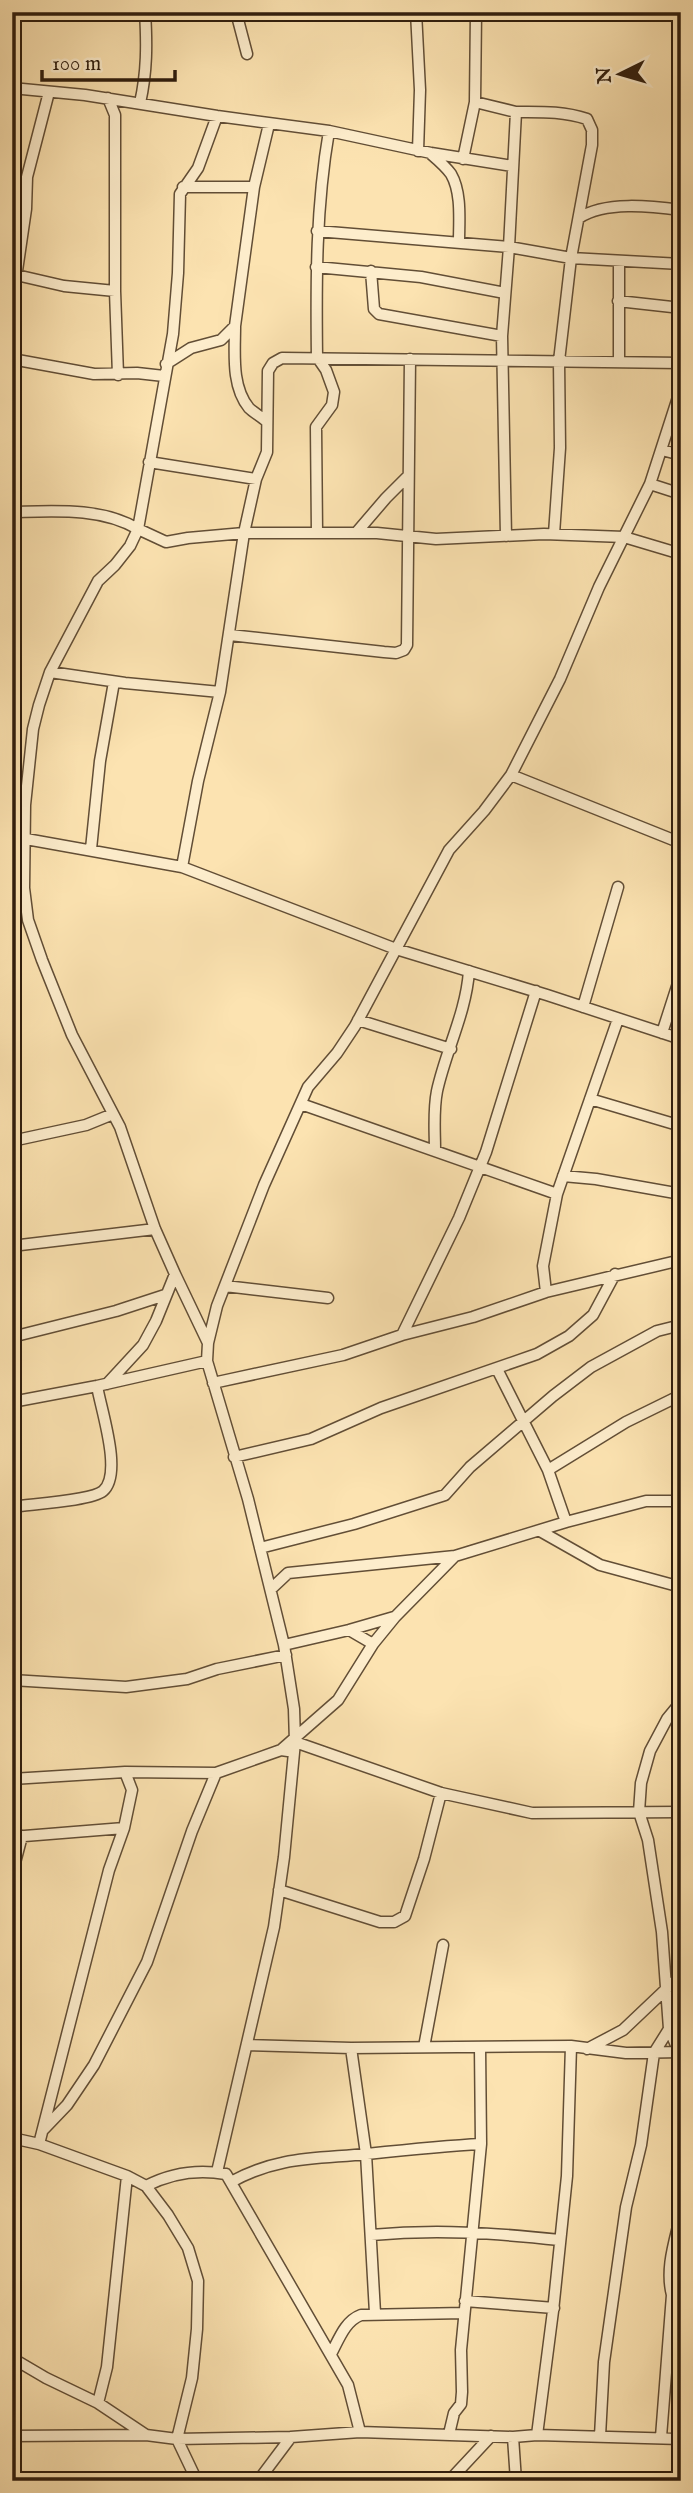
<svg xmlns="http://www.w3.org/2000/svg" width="693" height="2493" viewBox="0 0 693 2493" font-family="'IM FELL English',serif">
	<rect width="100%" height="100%" fill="#fce3b1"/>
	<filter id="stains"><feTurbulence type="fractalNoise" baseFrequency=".00286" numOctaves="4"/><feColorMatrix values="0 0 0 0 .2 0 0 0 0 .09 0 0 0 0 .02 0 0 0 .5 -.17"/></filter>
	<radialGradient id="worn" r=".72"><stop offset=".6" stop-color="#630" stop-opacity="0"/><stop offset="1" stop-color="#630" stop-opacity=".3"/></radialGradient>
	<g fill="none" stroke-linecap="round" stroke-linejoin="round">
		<g stroke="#624e36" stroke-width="13">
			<path id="minor" d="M236,12L247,54
				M416,12L420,90L418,151
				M12,88L85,95L217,116L329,131L431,153L512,166
				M108,98L115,115V291L118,375
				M475,102L516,112L509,247L502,336L506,536
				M140,103C147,72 147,44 145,12
				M516,112C541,112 563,111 587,119L592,130V145L571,258L559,361L560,448L554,534
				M431,154C438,160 446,167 451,174C462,193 459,221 459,242
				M463,159L475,102L476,12
				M183,187H254
				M579,218C605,201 650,206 681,210
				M317,231L509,247L571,258L681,264
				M619,262V362
				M316,267L421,277L505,293
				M371,271L374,309L379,314L502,336
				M12,274L64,286L115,291
				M618,301L681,308
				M12,305L26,209L27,177L49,92
				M235,326C235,353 231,386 249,408C254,413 262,417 267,422
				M12,359L94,374L137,373L164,376
				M681,363L282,358L273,363L268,371L267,452L256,479L244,533H377L436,539L544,534L624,537L681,554
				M166,364L191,348L221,340L235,326L254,187L269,124
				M662,450L681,455
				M149,462L256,479
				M650,484L681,494
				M12,512C54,511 101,507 138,529L173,334L178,273L180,194L198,168L217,116
				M317,533L316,427L332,405L334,392L326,370L317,357C316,281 316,206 329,131
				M356,533L386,498L408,476
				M230,635L384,652L396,653L404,650L407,645L410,359
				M50,672L125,683L220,692
				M511,775L681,843
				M12,820L26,839L182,867L396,949L547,995L681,1039
				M91,849L100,761L114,682
				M583,1007L618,887
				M358,1020L451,1049
				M662,1033L681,974
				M590,1099L681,1126
				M301,1104L557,1194
				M675,1125L681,1106
				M12,1141L86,1125L113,1114
				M435,1151C435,1131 433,1111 437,1091C446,1050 466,1013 469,971
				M563,1176L596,1179L681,1194
				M12,1246L155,1229
				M175,1274L208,1343
				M225,1286L328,1298
				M546,1292L543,1266L557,1194L618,1019
				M402,1335L459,1218L486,1152L536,991
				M12,1337L116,1311L165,1295
				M497,1369L548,1470L566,1522
				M213,1383L343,1355L402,1335L473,1317L546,1292L681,1260
				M107,1384L143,1345L156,1321L175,1274L155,1229L120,1127L72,1035L42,960L28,920L24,888L25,805L33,729L39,705L50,672L98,581L115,565L130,546L138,529L166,542L188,538L244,533L220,692L198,781L182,867
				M12,1402L97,1386L207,1361
				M234,1457L311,1439L381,1408L537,1354L569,1336L593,1315L615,1274
				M548,1470L626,1422L681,1395
				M12,1507C30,1504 91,1501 103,1491C123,1474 101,1410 97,1386
				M540,1531L600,1565L681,1587
				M260,1548L354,1524L445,1495L470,1467L553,1396L591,1367L657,1331L681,1325
				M271,1589L288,1573L455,1556
				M349,1630L373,1644
				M284,1645L349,1630L394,1617
				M12,1680L126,1687L187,1679L217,1669L286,1655
				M295,1742L441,1793L532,1813L681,1812
				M281,1750L338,1700L373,1644L395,1617L455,1556L566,1522L646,1501H681
				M12,1779L125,1772L216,1773L281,1750L288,1751
				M12,1837L124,1828
				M12,1874L22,1836
				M279,1890L380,1922H394L405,1916L424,1859L441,1793
				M248,2045L351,2048L571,2046L626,2053L681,2052
				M424,2047L443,1945
				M351,2048L366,2154L375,2313
				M587,2049L623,2030L681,1975
				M679,2052L669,2029L662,1932L648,1840L639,1812L641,1783L650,1751L667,1719L681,1702
				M44,2129L67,2105L94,2065L147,1962L192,1831L216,1773
				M12,2138L39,2144L127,2176L146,2186L168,2215L188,2248L198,2281L197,2329L192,2378L177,2439L291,2437L360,2432L513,2437L537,2435L681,2439
				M39,2144L109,1870L124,1828L132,1790L125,1772
				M217,2172L274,1927L284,1857L295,1742L294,1709L284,1645L248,1499L207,1361L208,1343L217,1306L264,1185L308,1087L337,1053L355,1026L449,850L484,811L511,775L560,679L599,587L650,484L681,388
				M231,2182C278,2156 316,2159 367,2154C405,2150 443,2146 481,2144
				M146,2186C171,2173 198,2169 226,2174L348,2385L360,2432
				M371,2235C438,2229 494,2233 560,2240
				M465,2301L554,2308
				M331,2354C339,2339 345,2321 361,2315L464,2313
				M12,2358L46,2378L98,2403L146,2435
				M98,2403L107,2367L127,2176
				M449,2434L454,2413L461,2404L462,2392L461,2350L481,2144L480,2047
				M537,2435L553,2311L567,2176L571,2046
				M12,2436L146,2435L177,2439L197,2481
				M600,2436L604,2362L626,2207L641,2145L654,2053L669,2029
				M513,2437L516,2481
				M661,2437L672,2295C665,2268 675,2241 681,2214
				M258,2481L291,2437
				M449,2481L491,2436"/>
		</g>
		<use href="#minor" stroke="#fdedcc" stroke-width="10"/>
	</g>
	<rect width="693" height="2493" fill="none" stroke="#fce3b1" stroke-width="42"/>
	<rect x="14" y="14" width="665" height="2465" fill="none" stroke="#2f1d0d" stroke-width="3.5"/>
	<rect x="21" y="21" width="651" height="2451" fill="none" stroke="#2f1d0d" stroke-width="2"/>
	<g transform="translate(620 74) rotate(265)" stroke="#fdedcc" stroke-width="5" paint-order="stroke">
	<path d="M0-5L12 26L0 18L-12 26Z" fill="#2f1d0d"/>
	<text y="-10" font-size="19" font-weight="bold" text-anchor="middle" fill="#2f1d0d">N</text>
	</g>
	<path d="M42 70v10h133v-10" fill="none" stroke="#2f1d0d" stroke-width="3.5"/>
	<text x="52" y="70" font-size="21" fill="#2f1d0d" stroke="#fdedcc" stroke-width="5" paint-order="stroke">100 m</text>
	<rect width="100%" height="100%" filter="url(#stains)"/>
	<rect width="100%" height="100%" fill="url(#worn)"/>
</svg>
